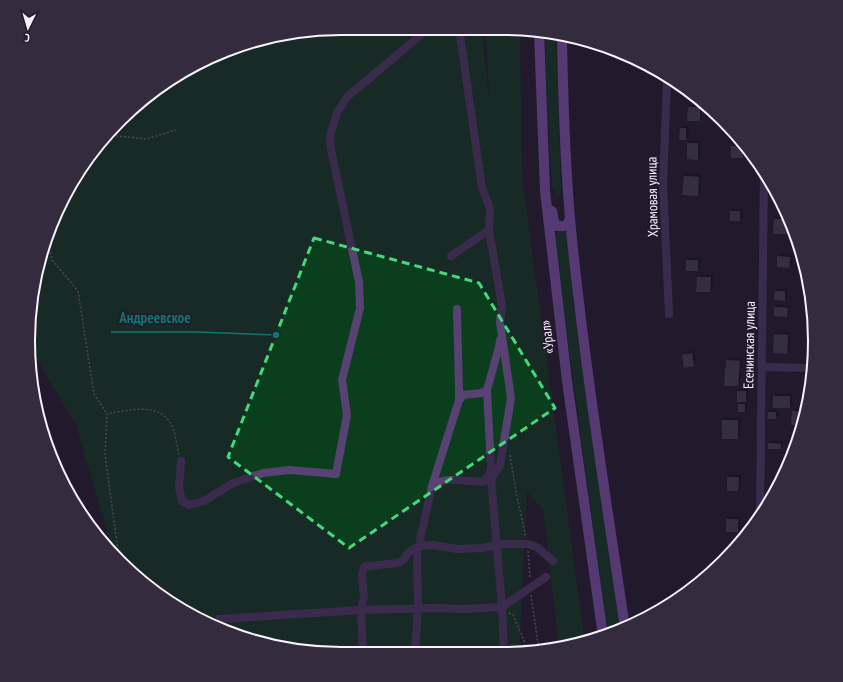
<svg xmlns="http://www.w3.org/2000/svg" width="843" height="682" viewBox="0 0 843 682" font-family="'PT Sans Narrow',sans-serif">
	<defs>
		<filter id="shadow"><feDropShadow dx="2" dy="-2" stdDeviation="1" flood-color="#0009"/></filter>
	</defs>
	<rect width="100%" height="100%" fill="#231a2e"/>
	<path fill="#0a3e1d" d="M341,28L482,29L489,99L486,29H520L522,176L585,643L559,647L543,509L527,492L519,653H321L260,643L203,622L150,589L113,552L76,425L31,349L29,321L39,260L70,184L120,120L185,70L260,39Z
		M545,34L556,37L561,189L559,196H556L552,184L546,86Z
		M564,230L568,239L574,312L620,629L608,634L554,239L557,231Z"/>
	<path fill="#4e445c" filter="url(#shadow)" d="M688,107H700V121H687Z
		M680,128H686V140H679Z
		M687,143H698V160L687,159Z
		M731,146H743V158H731Z
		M684,176L699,177L698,196L682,195Z
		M730,211H740V221H730Z
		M774,219H789L788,234H773Z
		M777,256L790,257L789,268L777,267Z
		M686,260H698V271H686Z
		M697,277H711L710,292H696Z
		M775,291H785V301L774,300Z
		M774,307L788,308L787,317L774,316Z
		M774,334L788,335L787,354L773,353Z
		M692,353L694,366L684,368L682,355Z
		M726,360L740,361L738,386H724Z
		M737,391H746V402H737Z
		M773,396H790V408H773Z
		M738,404H745V412H738Z
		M792,411L800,412L799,426L791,425Z
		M768,412H776V419H767Z
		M722,420H738V439H722Z
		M768,443L781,444V449H768Z
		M727,477H739L738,491H727Z
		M726,519H738V532H726Z"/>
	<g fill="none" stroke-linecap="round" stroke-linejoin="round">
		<path stroke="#807989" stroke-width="1.5" stroke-dasharray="2 2" stroke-linecap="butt" d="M108,135L146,139L176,130
			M46,241L53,261L78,291L94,394L107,414
			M510,455L516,492L526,538
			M528,551L530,579
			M119,558L105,455L107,414C128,410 159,402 171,424C175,430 177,447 179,455
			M531,595L539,651
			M509,613L513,615L525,643L527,653
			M202,621L212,620"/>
		<path stroke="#584173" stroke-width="8" d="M459,28L482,188L490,208L489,230L502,306L500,322L511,398L500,466L491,478L502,607L504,653
			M667,80L663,185L669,314
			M451,256L489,230
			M457,309L459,392L463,395
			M762,367L813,368
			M461,398L463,395L481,393L487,390
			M181,461L179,487L182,501L189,505L204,501L233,483L263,473L289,470L336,474L347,415L342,380L360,308L359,282L331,149L330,136L337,113L347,97L429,28
			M482,482L488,477L491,469L487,390L499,347L500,340
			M432,486C445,476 466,481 482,482L485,480
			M760,516L764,173
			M422,546L420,540L432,486L459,400V392
			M219,619L361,610L437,608L463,609L502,607L546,577
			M363,653L361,610L364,596L362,574L364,567L369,566L398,563L403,560L410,551L417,547L422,546L432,545L457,549L482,548L503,544H528L537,547L553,561
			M415,653L418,609L417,547"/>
		<path stroke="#9260c7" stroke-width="10" d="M539,32L545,191L567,381L603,636
			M562,38C563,98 565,159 570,219C583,356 605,492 625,628
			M552,211L554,222L557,226H565L568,223L570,218"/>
	</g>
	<path d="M0 0H843V682H0ZM314,238L479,283L555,408L349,548L228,457Z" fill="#231a2e" fill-opacity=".55" fill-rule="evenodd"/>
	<path fill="none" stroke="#46d77a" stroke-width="3" stroke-dasharray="8 5" stroke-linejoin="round" d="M314,238L479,283L555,408L349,548L228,457Z"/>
	<g text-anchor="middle" stroke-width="3" stroke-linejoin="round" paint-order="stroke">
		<g font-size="14" fill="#f7f2fd" stroke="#231a2e">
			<text transform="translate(652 197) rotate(-91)" y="5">Храмовая улица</text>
			<text transform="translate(547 337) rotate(-97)" y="5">«Урал»</text>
			<text transform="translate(749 345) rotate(-89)" y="5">Есенинская улица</text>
		</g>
	</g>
	<path d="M0 0H843V682H0ZM341 35H502A306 306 0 0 1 808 341V341A306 306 0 0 1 502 647H341A306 306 0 0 1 35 341V341A306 306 0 0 1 341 35Z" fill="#342b3f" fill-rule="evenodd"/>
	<path fill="none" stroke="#f7f2fd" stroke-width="2" d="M341 35H502A306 306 0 0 1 808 341V341A306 306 0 0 1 502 647H341A306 306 0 0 1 35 341V341A306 306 0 0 1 341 35Z"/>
	<path fill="none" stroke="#0f766e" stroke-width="1.5" d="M276 335L198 332H111"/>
	<circle fill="#0f766e" stroke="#231a2e" stroke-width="1.5" cx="276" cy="335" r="4"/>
	<g font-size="15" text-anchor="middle" font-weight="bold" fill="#0f766e" stroke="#231a2e" stroke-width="3" stroke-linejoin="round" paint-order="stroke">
		<text x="155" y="323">Андреевское</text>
	</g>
	<g transform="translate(28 28) rotate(185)" stroke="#231a2e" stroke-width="3" paint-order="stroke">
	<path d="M0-3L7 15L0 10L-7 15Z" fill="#f7f2fd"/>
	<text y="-6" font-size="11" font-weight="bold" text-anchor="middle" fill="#f7f2fd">С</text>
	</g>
</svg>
